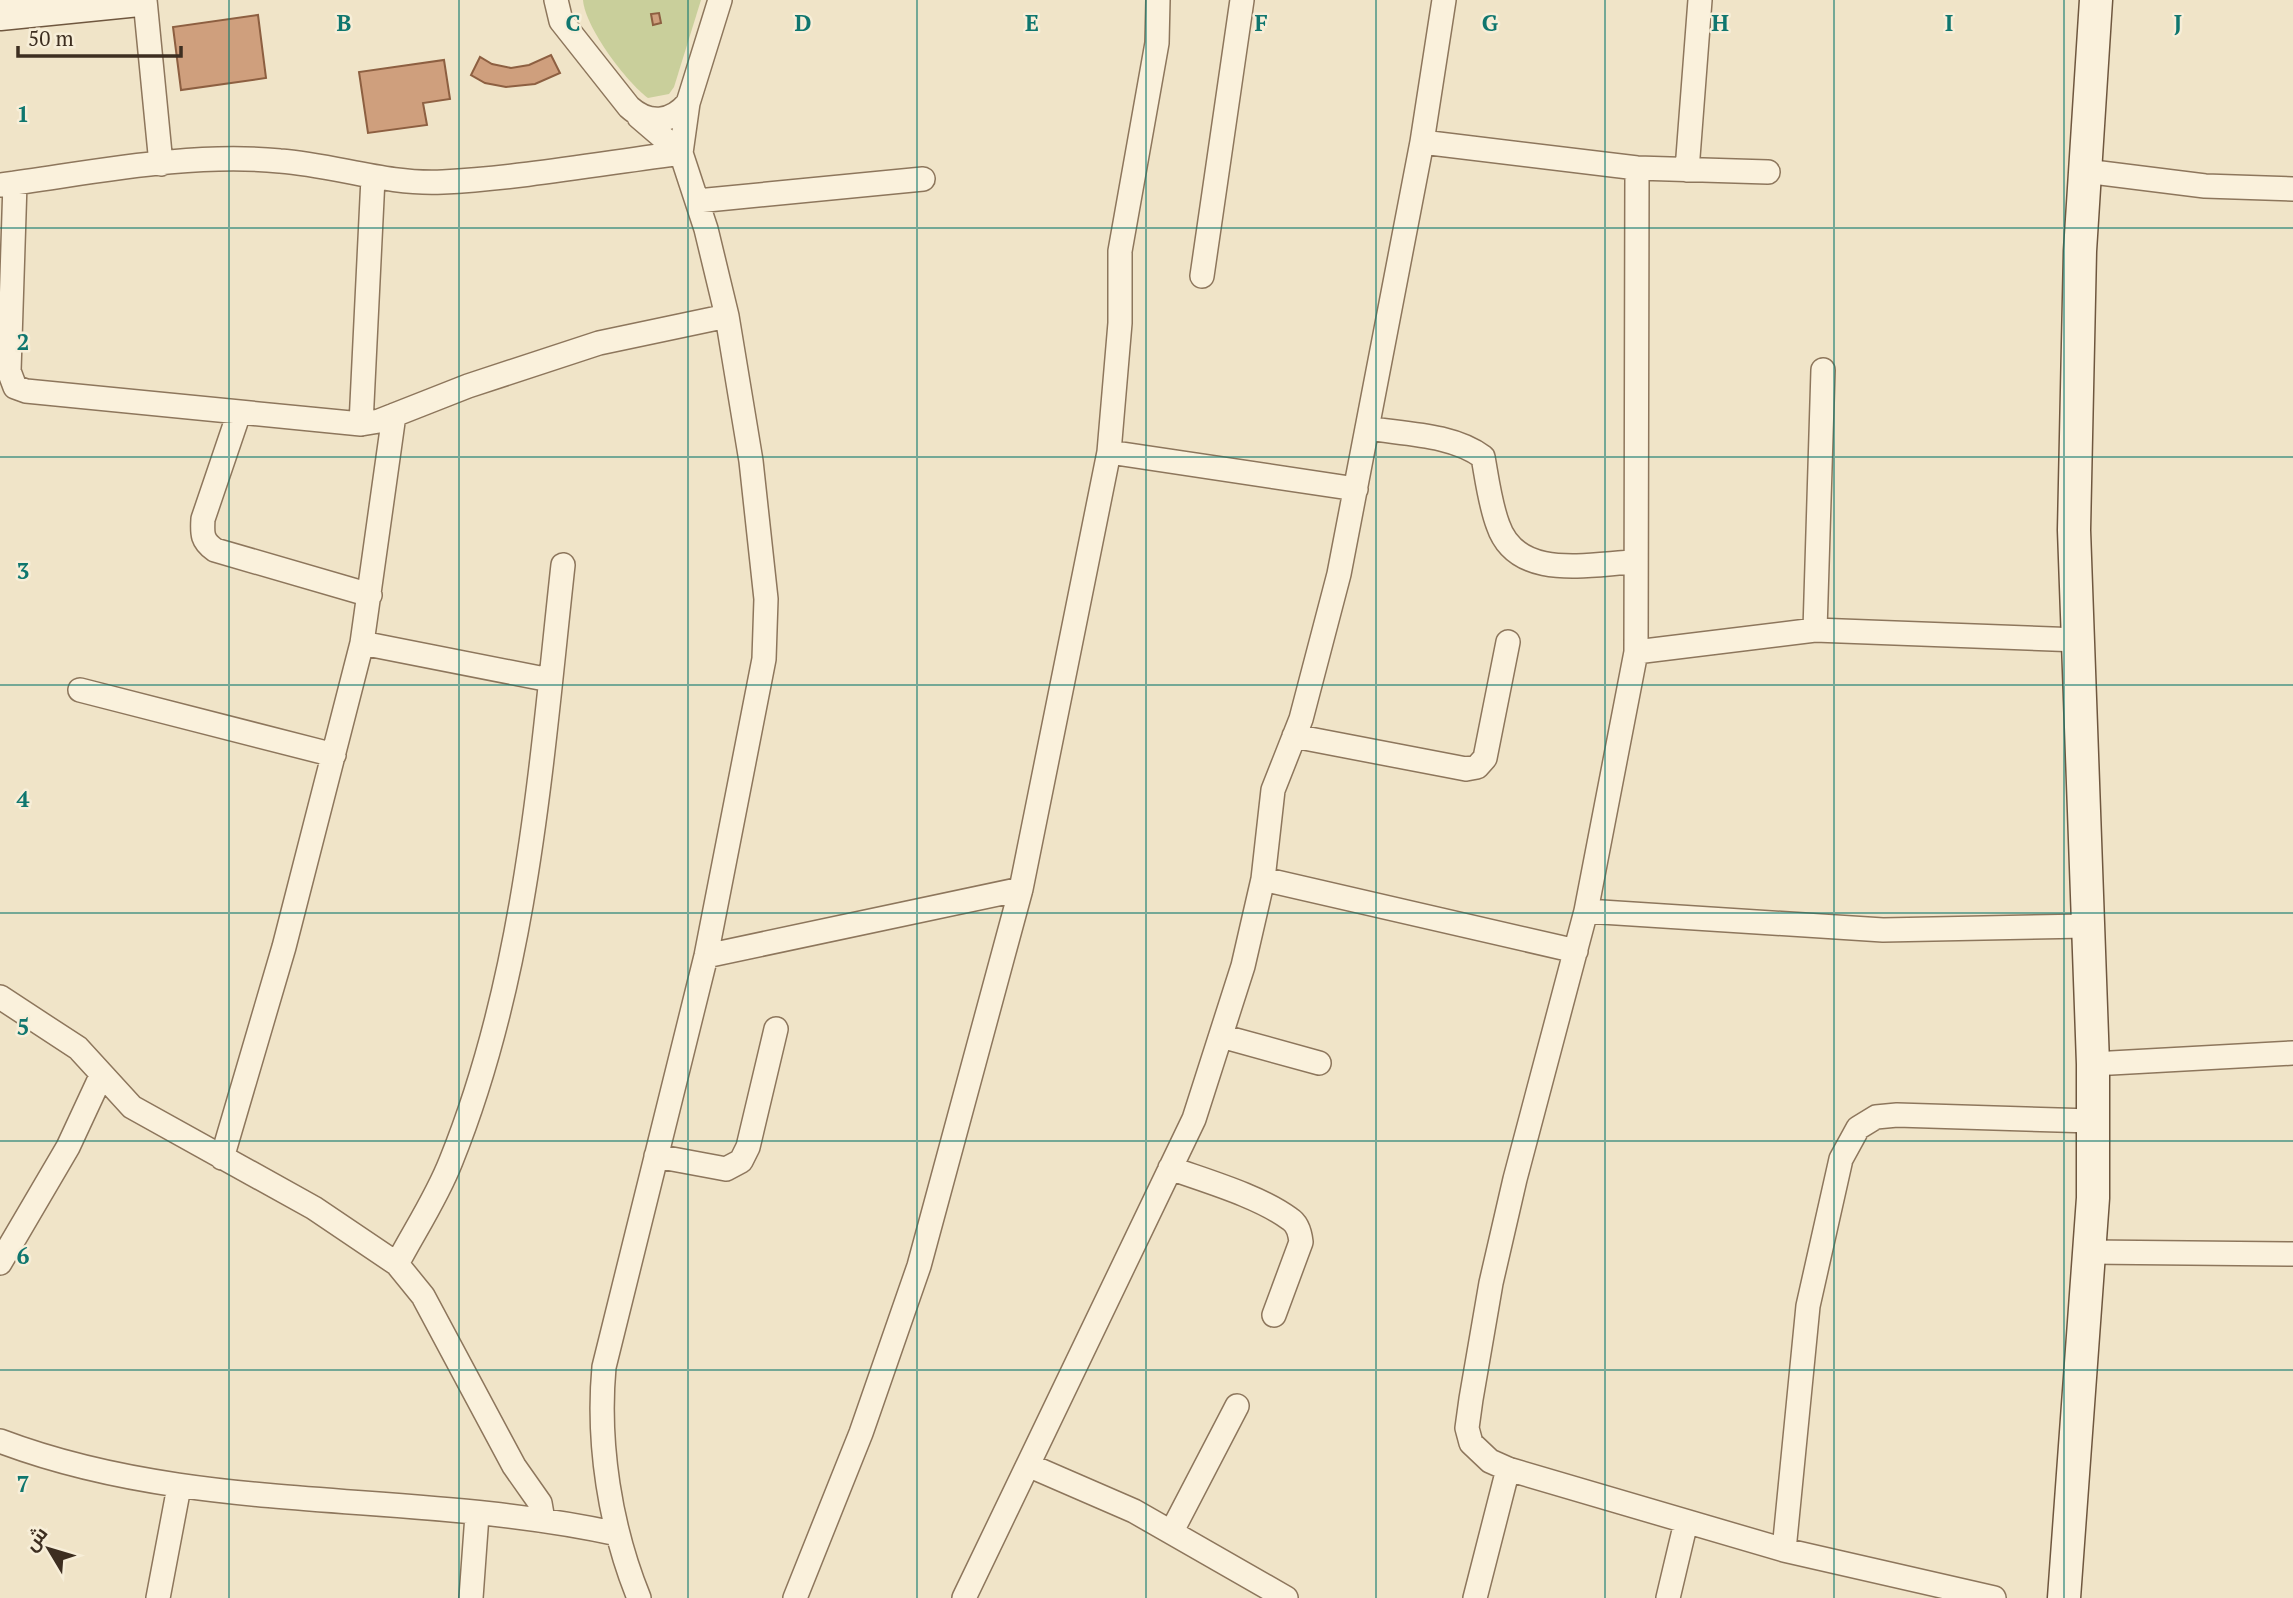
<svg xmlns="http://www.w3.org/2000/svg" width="2293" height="1598" viewBox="0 0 2293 1598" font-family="'PT Serif',Cairo,serif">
	<rect width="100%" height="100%" fill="#f0e4c8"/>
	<path fill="#c9cf9b" d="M583,0H701L674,87L669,94L648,98C626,82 585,27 583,0Z"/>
	<path fill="#cf9f7d" stroke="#8d5f41" stroke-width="2" d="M659,13L661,23L653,25L651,14Z
		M258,15L266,78L181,90L173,27Z
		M551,55L560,73L535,84L506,87L485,83L471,75L480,57L492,64L511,68L529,65Z
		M444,60L450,99L423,103L427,125L368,133L359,72Z"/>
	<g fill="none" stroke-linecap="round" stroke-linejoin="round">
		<g stroke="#8d765c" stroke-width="26">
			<path id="street" d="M145,0L161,164
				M556,0L561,21L629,107C649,125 671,123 688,103L720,0
				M639,117L681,153L688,103
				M1422,142L1637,168L1768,172
				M1637,168L1636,652L1586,911L1515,1179L1491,1283L1471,1399L1467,1428L1471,1443L1490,1461L1508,1469L1784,1550L1994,1598
				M1687,170L1700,0
				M2085,171L2205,186L2293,189
				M15,183L9,371L15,387L26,391L361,424L379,421L468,386L599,343L727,316
				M0,185C91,173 188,152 280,161C335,165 387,185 443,182C521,178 604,163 681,153L706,229L727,316L751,461L766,599L764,659L706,956L604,1367C597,1443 610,1527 639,1598
				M697,201L923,179
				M1202,276L1242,0
				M239,413L203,519C202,534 202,541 215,550L370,595
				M361,424L373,178
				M1367,428C1403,434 1452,434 1483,457C1487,479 1490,504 1498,525C1517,581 1588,564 1635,562
				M1109,452L1356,489
				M1815,630L1823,370
				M362,643L550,680
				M1636,652L1815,630L2079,640
				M80,690L334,755
				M1294,736L1466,769L1477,767L1485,758L1508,642
				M1263,879L1576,951
				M1586,911L1883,930L2086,926
				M706,956L1021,889
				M0,997L78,1048L132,1107L314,1208L397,1264L423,1296L514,1466L540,1503L543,1520
				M1221,1036L1319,1063
				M2093,1064L2293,1053
				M656,1156L726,1169L741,1161L748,1147L776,1029
				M222,1158L284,947L362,643L394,415
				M1170,1168C1206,1181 1259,1196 1290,1219C1298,1224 1300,1233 1301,1242L1274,1315
				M2089,1252L2293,1254
				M0,1263L68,1147L101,1076
				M397,1264C415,1230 437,1197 451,1161C527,973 541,765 563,565
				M0,1441C198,1516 414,1489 618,1534
				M1028,1465L1134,1511L1286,1598
				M1172,1531L1237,1406
				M1784,1550L1808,1306L1841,1159L1858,1128L1876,1117L1897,1115L2092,1121
				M158,1598L179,1487
				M471,1598L477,1515
				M795,1598L861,1433L919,1266L1021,889L1109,452L1120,323V251L1157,43L1158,0
				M964,1598L1194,1119L1243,966L1263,879L1273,790L1301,719L1339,574L1422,142L1444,0
				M1475,1598L1508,1469
				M1668,1598L1686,1522"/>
		</g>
		<g stroke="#6f573f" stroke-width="35">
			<path id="secondary" d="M0,14L139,0
				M2064,1598L2093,1198V1064L2074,530L2080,251L2096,0"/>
		</g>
		<use href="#street" stroke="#faf1dc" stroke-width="23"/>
		<use href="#secondary" stroke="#faf1dc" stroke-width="32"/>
	</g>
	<path fill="none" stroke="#0f766e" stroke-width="2" stroke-opacity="0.55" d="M229,0V1598M459,0V1598M688,0V1598M917,0V1598M1146,0V1598M1376,0V1598M1605,0V1598M1834,0V1598M2064,0V1598M0,228H2293M0,457H2293M0,685H2293M0,913H2293M0,1141H2293M0,1370H2293"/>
	<g font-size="23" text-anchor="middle" font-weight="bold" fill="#0f766e" stroke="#f7eed8" stroke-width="5" stroke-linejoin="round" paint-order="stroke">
		<text x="344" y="31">B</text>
		<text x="573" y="31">C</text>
		<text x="803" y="31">D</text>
		<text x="1032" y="31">E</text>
		<text x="1261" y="31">F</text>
		<text x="1490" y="31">G</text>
		<text x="1720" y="31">H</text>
		<text x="1949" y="31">I</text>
		<text x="2178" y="31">J</text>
		<text x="23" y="122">1</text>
		<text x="23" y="350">2</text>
		<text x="23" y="579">3</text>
		<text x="23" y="807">4</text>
		<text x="23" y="1035">5</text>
		<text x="23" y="1264">6</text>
		<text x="23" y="1492">7</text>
	</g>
	<g transform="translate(49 1549) rotate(308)" stroke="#f7eed8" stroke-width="5" paint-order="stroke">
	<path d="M0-5L12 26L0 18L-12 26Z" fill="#3d2e20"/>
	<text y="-10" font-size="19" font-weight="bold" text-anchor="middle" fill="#3d2e20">ش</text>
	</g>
	<path d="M18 46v10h163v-10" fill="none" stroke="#3d2e20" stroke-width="3.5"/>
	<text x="28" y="46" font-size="21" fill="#3d2e20" stroke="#f7eed8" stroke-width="5" paint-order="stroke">50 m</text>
</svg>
